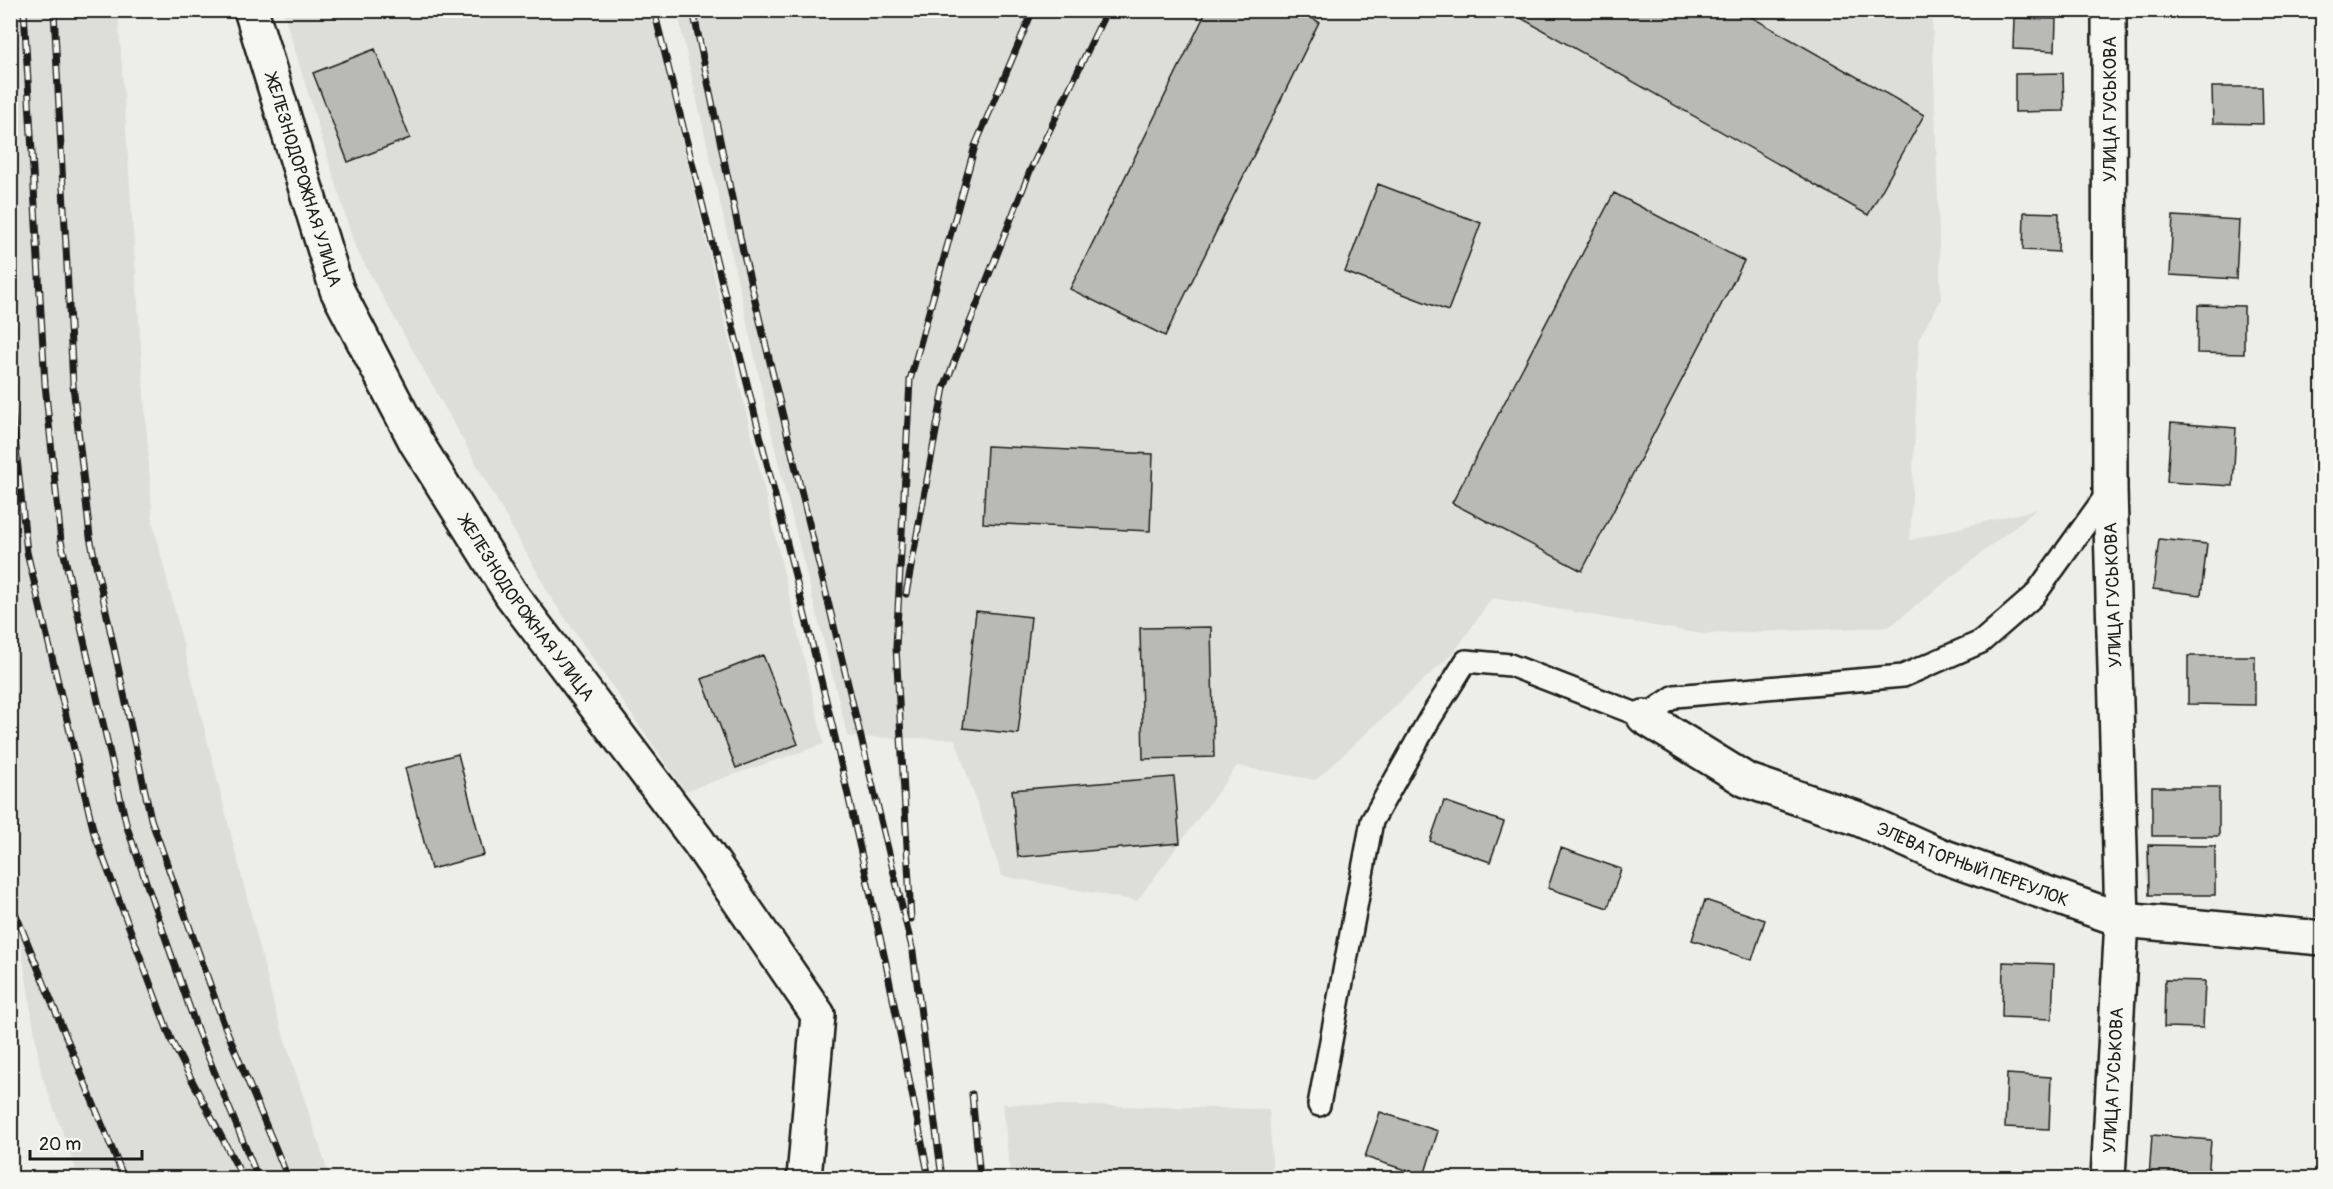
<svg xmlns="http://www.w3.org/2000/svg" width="2333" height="1189" viewBox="0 0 2333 1189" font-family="Pangolin,sans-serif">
	<rect width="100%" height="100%" fill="#edede9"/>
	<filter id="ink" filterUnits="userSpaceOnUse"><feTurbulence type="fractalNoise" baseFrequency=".0167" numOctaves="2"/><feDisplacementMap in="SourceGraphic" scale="12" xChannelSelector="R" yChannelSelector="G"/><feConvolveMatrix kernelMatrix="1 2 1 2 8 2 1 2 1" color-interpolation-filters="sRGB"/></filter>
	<g filter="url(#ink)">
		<path fill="#ddddda" d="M10,11H118L153,524L275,1009L330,1178H79L41,1073L10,876Z
			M283,11H652L824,744L685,791L553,601L355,247Z
			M677,11H1932L1941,300L1919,338L1910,540L2037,509L1889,627L1701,634L1492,598L1455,651L1316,780L1237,766L1137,901L1002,876L955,739L848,737L780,470Z
			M1003,1104L1269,1109L1273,1178H1010Z"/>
		<path fill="#b9b9b6" stroke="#1c1c1c" stroke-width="1.5" d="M1207,10H1296L1319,22L1165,336L1070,289Z
			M1507,10H1739L1924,115L1868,215Z
			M2014,18L2056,19L2055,51L2013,49Z
			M375,49L410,138L348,162L313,73Z
			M2063,73L2064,111L2015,112V74Z
			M2212,87H2262L2263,124L2213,123Z
			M1378,184L1481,223L1448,311L1345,272Z
			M1614,193L1744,261L1582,571L1452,503Z
			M2024,212L2059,213L2058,252L2023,250Z
			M2173,216L2239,220L2236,279L2170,275Z
			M2198,305L2244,306V354L2197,353Z
			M2171,423L2236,428L2233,486L2167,482Z
			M987,446L1153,454L1150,531L983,523Z
			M2159,539L2207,544L2201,595L2153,589Z
			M976,611L1031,617L1018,734L963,728Z
			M1211,627L1214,757L1143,759L1140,628Z
			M763,655L798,744L736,768L702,679Z
			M2188,656H2255V705L2188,704Z
			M458,754L484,855L431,869L405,768Z
			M1174,777L1180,843L1018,857L1012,790Z
			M2152,787H2219V836H2152Z
			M1444,801L1504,822L1490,862L1430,841Z
			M2148,845L2215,846V895H2149Z
			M1561,848L1621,869L1608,908L1548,888Z
			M1705,900L1765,920L1752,960L1692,940Z
			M2003,962L2054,964L2052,1019L2002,1017Z
			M2165,980L2205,981L2203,1028L2164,1027Z
			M2007,1074L2051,1077L2049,1129L2005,1127Z
			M1380,1112L1438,1131L1424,1176L1365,1157Z
			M2152,1135L2211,1140L2208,1178H2149Z"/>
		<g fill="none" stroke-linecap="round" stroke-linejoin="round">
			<g stroke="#1c1c1c" stroke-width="26">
				<path id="lane" d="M1319,1105L1372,821L1429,720L1466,661L1510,665L1644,717L1675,696L1903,676L1981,642L2034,596L2110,490"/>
			</g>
			<g stroke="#1c1c1c" stroke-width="38">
				<g id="street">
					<path id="s1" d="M251,10L337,290L416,442L511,594L698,841L818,1015L804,1178"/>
					<path id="s2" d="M1644,717L1746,780L1859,819L1942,856L2122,920L2322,938"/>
					<path id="s3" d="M2108,1178L2122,920L2110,489L2109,10"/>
				</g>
			</g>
			<use href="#lane" stroke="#f6f6f2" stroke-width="21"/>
			<use href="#street" stroke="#f6f6f2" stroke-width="33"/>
			<g stroke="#1c1c1c" stroke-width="7">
				<path id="rail" d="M24,10L45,384L61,541L127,827L198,1032L258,1178
					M54,10L73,385L90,537L151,819L224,1024L288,1178
					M654,10L832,724L885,959L929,1178
					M693,10L743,251L913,952L942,1178
					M10,392L27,552L94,833L172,1042L243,1178
					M906,594L944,388L1030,171L1107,10
					M10,900L124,1178
					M911,919L896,647L910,380L975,146L1033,10
					M972,1094L980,1178"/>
			</g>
			<use href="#rail" stroke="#f6f6f2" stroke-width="4.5" stroke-dasharray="14" stroke-linecap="butt"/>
		</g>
	</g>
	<g text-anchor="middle" stroke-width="5" stroke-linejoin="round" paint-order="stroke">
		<g font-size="18" fill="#1c1c1c" stroke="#f6f6f2">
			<text transform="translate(2110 109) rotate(-90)" y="6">УЛИЦА ГУСЬКОВА</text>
			<text dy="6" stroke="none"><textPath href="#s1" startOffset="178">ЖЕЛЕЗНОДОРОЖНАЯ УЛИЦА</textPath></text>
			<text transform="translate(2113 595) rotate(-92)" y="6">УЛИЦА ГУСЬКОВА</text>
			<text dy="6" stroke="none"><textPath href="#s1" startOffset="664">ЖЕЛЕЗНОДОРОЖНАЯ УЛИЦА</textPath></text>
			<text dy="6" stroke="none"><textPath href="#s2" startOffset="362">ЭЛЕВАТОРНЫЙ ПЕРЕУЛОК</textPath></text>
			<text dy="6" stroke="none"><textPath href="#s3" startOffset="98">УЛИЦА ГУСЬКОВА</textPath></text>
		</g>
	</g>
	<rect width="2333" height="1189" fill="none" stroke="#f6f6f2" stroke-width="36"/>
	<rect x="18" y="18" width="2297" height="1153" fill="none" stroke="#1c1c1c" stroke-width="2" filter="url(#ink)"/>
	<path d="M30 1150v9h112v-9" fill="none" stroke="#1c1c1c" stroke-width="3"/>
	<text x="39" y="1150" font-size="18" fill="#1c1c1c" stroke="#f6f6f2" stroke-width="4.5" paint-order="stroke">20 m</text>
</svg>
